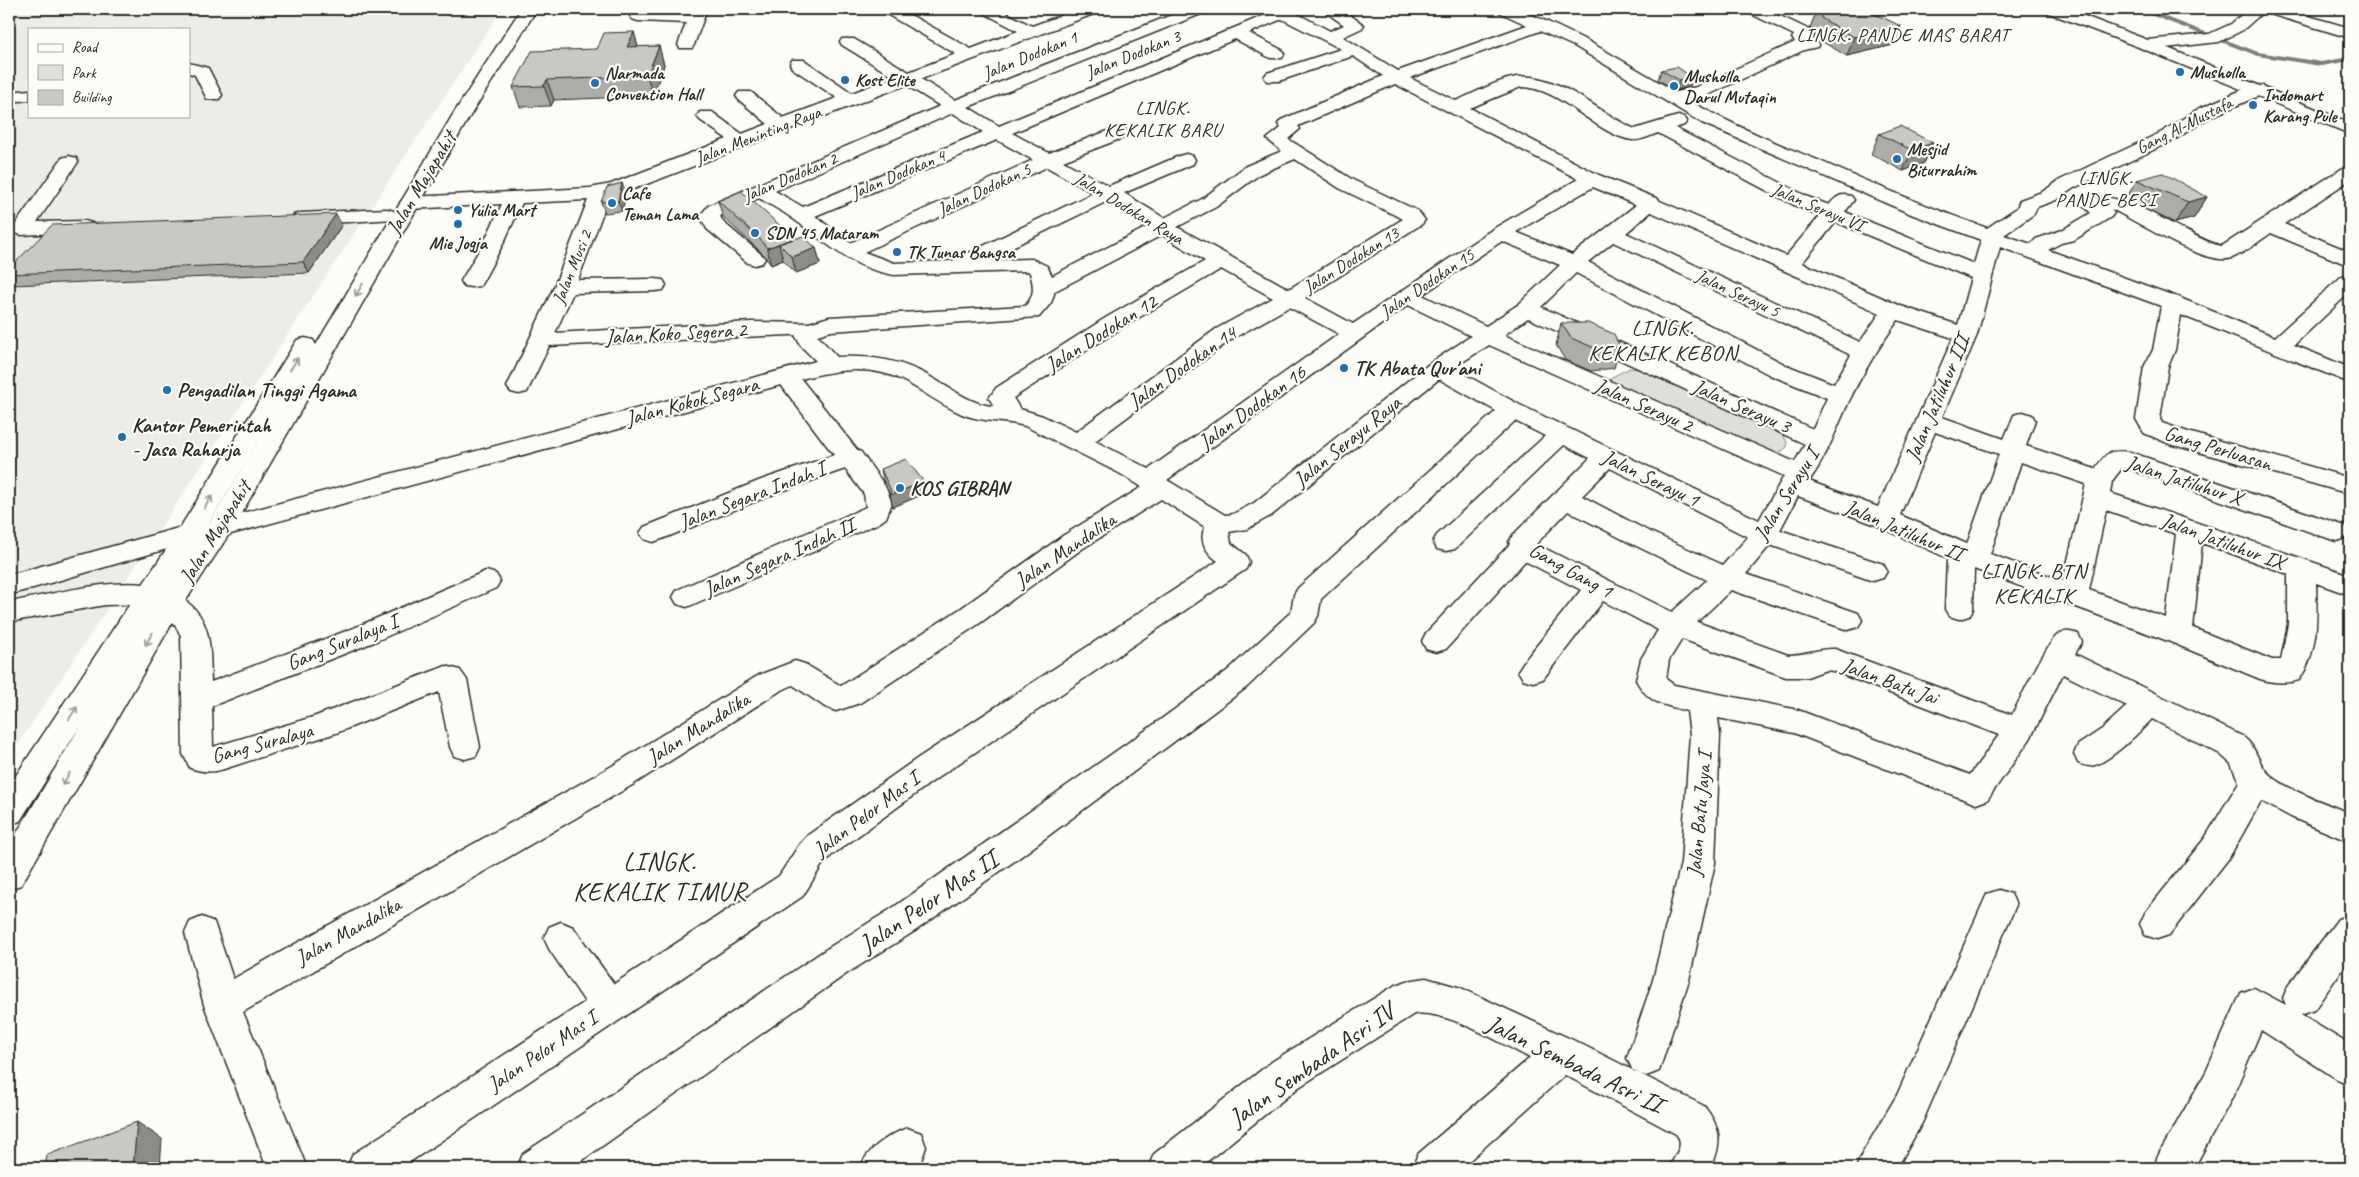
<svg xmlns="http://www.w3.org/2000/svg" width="2359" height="1177" viewBox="0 0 2359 1177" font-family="Caveat,sans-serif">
	<rect width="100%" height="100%" fill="#fdfcf7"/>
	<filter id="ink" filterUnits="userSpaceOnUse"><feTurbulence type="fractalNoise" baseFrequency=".02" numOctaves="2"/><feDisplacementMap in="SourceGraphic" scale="10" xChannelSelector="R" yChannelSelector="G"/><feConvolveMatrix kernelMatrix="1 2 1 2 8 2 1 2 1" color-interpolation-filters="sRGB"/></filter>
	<g filter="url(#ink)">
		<path fill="#edece8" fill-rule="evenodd" d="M9,9H502L9,758ZM29,29H189V116H29Z"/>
		<path fill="#dfdeda" stroke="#858482" d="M1630,368L1638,369L1775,430L1783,435L1787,442V447C1773,458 1765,465 1747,461L1605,394L1603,386L1614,376Z"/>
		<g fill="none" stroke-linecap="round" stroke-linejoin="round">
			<path stroke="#7e7d7b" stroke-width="4" d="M2140,9L2258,54L2321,64L2350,59"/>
			<g stroke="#2b2b2b" stroke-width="3">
				<path id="minor" d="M691,9H707L694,45L692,48H680L678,45L686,23L638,21L632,19L630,16L632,13L638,11L673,14L690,13Z
					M881,9H900L971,49L1018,31L982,12L980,9H999L1032,26L1079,9H1101L1099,12L921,79L955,100L1187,9H1208L1206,12L968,107L999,126L1270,13L1266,9L1290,10L1330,31L1344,25L1327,13L1329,10L1352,9L1347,13L1364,25L1362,28L1343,37L1398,71L1527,25L1499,12L1497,9H1517L1548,22L1588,41L1676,92L1696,87L1795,42L1792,38L1794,35L1747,12L1745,9H1765L1812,31L1814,34L1811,38L1819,44L1817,47L1804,50L1708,95L1688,100C1730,124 1775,143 1820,161C1875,185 1930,208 1987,228L2017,208L2020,200L2042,192L2060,180L2162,132L2198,109L2251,86H2263L2266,90L2263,94L2210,117L2174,140L2074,188L2056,200L2037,207L2034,214L2004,235L2031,244L2036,239L2062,230L2091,213L2084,206C2106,174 2191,241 2222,246L2343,168L2350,166V180L2284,224L2350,252V266L2271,233C2259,241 2245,253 2232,258C2205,267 2138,221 2111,209L2114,213L2111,217L2074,240L2061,243L2048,250L2180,298L2275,337L2342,276L2350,275V292L2294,345L2350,368V383L2181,315L2175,350L2168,367L2160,419L2162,423L2188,432L2350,478V494L2170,444L2144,433L2136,419L2144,367L2153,350L2161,306L2000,247L1977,335L1942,417L2004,439L2014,415L2023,412L2032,415L2035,420L2026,446L2095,469C2107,452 2108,450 2130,452L2345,526L2349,532L2345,538L2336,541L2127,468H2122L2112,481L2110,493L2350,575V595L2316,583C2317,616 2319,652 2299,680C2286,684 2273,683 2260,679L2168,641L1974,569L1973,609L1969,616L1959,619L1949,616L1945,609L1947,558L1876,525L1798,496L1780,530L1883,564L1887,571L1883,578L1873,581L1770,545L1746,574L1858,613L1862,620L1858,627L1848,630L1731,590L1697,622L1788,655C1805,655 1818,648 1835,649L2012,715C2020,700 2048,640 2059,634C2066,630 2071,632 2078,634L2082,642L2075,654L2242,736C2257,747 2256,759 2266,771C2282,789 2328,804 2350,813V842L2291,817L2261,801L2229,858L2169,935L2157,939L2145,935L2140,924L2145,913L2205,838L2239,782L2231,764L2220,754L2152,719C2140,731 2107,766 2089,766C2086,766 2081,764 2078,763L2074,754L2078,745L2102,729L2127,706L2063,674L2030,739L1987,800L1976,804L1794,733L1718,718L1720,735L1715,863L1689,980L1659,1071L1646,1076L1633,1071L1627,1058L1653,980L1681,863L1690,735L1687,711C1662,704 1649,704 1636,680L1641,659L1658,630L1603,601L1543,679L1533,682L1523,679L1518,671L1523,663L1581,590L1525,561L1446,649L1436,652L1426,649L1422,641L1426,633L1510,544L1509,542L1513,535L1590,458L1564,445L1455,549L1446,551L1437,549L1433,542L1437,535L1545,436L1515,421L1321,599L1318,616L1314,623L1247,687L1016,860L915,931L849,972L571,1168H517L523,1154L825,950L891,909L1149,728L1227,671L1291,612L1294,595L1298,588L1496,411L1439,379L1272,515L1247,529L1229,532L1231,543L1246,555L1249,562L1246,569L940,776L832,855L822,865L803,896L401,1168H347L353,1154L585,1002L549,949L544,938L549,927L561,922L573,927L614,984L779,876L799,845L808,835L918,758L1218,561C1207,553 1198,541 1205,527L1161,499L1082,549L980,623L860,703L836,711L825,707L793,685L780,691L634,784L243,1012L307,1168H267L204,1005L185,933L190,922L202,917L214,922L233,979L612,766L759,675L795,661L805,664L841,686L960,609L1064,535L1142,487L1119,473L1025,426C1004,420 983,423 962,414C941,405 922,390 902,380C869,364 835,370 801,379L858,451L861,452L885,486L892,503L886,518L879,523L687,607L677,604L673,597L677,590L866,507L864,494L845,469L779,492L662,539L653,542L644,539L640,533L644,527L761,480L834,455L781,385L220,537L211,534L207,528L211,522L220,519L816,361L801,346L795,335H789L549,346L527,392L519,394L511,392L507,387L554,287L588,200L522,203L504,242L483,281L480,286L472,287L464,286L461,281L484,242L502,204L410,209L403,207L400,203L403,199L410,197L590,188L611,184L727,139L700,120L697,116L700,112H712L742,134L768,124L739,100L736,96L739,92H751L783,118L837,98L792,68L790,64L792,60H804L852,93L894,77L842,45L840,42L842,39H854L909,72L956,54L883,12ZM1282,19L1341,49L1267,73L1264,77L1267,81H1279L1353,56L1383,76L1281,120L1278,124L1281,128L1267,139L1282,151L1246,166L1202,199L1164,218L1124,193L1193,164L1195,160L1193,156L1186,154L1179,156L1109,186L1063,161L1125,137L1128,133L1125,129H1113L1049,153L1012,133L1235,39L1270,58H1282L1284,54L1282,50L1249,33ZM1540,31L1576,47L1702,123L1911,214L1981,240L1974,264L1845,212L1854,200L1851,196C1840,193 1836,197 1829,205L1808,197L1675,128L1684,125L1687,121L1684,117L1678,116L1635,129C1600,114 1556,71 1517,77C1497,80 1475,93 1456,101L1410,78ZM1395,84L1578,179L1493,229L1353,324L1305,298L1422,224L1425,220L1418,211L1353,180L1288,139L1300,129L1298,126ZM906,85L940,106L708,206L700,216L707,229L748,263L755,265L762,263L765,259L762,255L723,222L720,216L759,198C770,205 781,210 792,218C828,243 848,267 894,275L1028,271L1030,273C1034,286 1035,296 1025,306L829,317L809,323L751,322L555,333L573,293L655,291L663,290L666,285L663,280L655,279L578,280L609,196L623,193ZM1521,87C1561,87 1596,135 1632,140C1640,141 1650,136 1658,133L1794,205L1820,216L1786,256L1660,201L1658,199L1599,175L1470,108ZM953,113L983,132L803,207L775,191ZM997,140L1033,160L850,243L815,216ZM1295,159L1339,188L1403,219L1289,289L1177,227L1216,207L1260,174ZM1047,167L1093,193L952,261L894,263L864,252ZM1593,187L1636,205L1572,255L1516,232ZM1108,201L1149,226L1052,276L1047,266L1032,259L985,260ZM1651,212L1880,313L1860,342L1626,233ZM1836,222L1971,278L1958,325L1901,306L1802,263ZM1162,235L1205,261L1107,317L996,388L989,398L994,406C970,406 940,380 917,370C891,358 866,356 837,357L817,335L831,331L1039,317L1051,303L1055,291ZM1502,241L1560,265L1519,304L1486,326L1422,295ZM1613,242L1851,355L1834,384L1786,365L1588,262ZM1221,269L1273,298L1216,329L1076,432L1043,416L1020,409L1013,398L1123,327ZM1576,273L1770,375L1827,398L1813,429L1541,307ZM1408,305L1471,336L1429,364L1254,503L1233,514L1225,515L1167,480ZM1289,307L1339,334L1149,469L1095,441L1232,339ZM1528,318L1805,444L1795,462L1504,335ZM1898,320L1953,338L1878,507L1809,481C1828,456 1838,423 1852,395C1865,369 1881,344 1898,320ZM1489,345L1784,476L1759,520L1520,405L1453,368ZM1935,432L1999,454L1967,544L1900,515ZM2021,462L2086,484L2063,581L1990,554ZM1610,468L1748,537L1723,565L1646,530L1582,496ZM2106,510L2176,534L2166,618L2089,590ZM1568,511L1628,542L1707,580L1672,612L1536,544ZM2202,543L2288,574V624L2281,660H2272L2193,628ZM1682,639L1786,677H1807L1826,670L1833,671L1999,735L1970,775L1798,710L1674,685L1666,679L1669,660Z
					M1863,9H1885L1883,12L1858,21H1846L1844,18L1846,15Z
					M2248,9H2284L2350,28V38L2263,12L2243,30L2219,42L2147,50L2141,48L2139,45L2141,42L2147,40L2209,34L2231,24Z
					M189,63L208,68L222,95L219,99H207L195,75L189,73Z
					M29,90V100L9,102V92Z
					M69,156L76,158L78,162L37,222L85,221L92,223L95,227L92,231L22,235L15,233L12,229L15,225L62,158Z
					M387,209L394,211L397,215L394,219L301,225L294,223L291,219L294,215L301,213Z
					M189,525L198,528L202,534L198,540L9,595V575Z
					M486,571L496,574L500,581L496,588L374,642L212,706L213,747L316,716L446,666L460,670L467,680L480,747L476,756L465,759L454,756L450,747L439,692L336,733L224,769C211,773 203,772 190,768L183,754L181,636C173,617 164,619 155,604L156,602L149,604L105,605L9,622V602C50,595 120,575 159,587L163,594L162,596C172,593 178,596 187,602C213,621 210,653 211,682L354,628Z
					M1999,890L2011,894L2016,905L1923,1121L1897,1168H1856L1862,1154L1897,1095L1987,894Z
					M2350,915V958L2314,1010L2301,1015L2350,1045V1084L2337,1079L2261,1030L2232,1098L2194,1168H2153L2159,1154L2206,1072L2241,993L2254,988L2286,1005L2283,998L2288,986L2338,919Z
					M1426,978L1461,988L1575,1041L1704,1106C1722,1129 1722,1143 1711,1168H1669C1674,1156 1686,1145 1676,1134L1565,1075L1461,1168H1412L1418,1154L1530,1058C1500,1043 1446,1009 1414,1014L1299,1087L1199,1168H1148L1154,1154L1273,1061L1394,986L1407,981Z
					M907,1128L921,1133L926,1147L921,1161L911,1168H860C868,1148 887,1136 907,1128Z"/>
			</g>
			<g stroke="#2b2b2b" stroke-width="3">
				<path id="major" d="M521,9H537L470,116L233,528L179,611L21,885L9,889V846L81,725L20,821L9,825V786L173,539L297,340L305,338L313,340L316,345L452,116ZM268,425L210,522L205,530Z
					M2044,9H2066L2153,42L2350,123V134L2141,48L2046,12Z"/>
			</g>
			<use href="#minor" fill="#fdfcf7" fill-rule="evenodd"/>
			<use href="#major" fill="#fdfcf7" fill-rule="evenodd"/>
		</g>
		<path fill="#adaca9" stroke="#2b2b2b" d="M1817,9L1901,26L1893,45L1847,56L1814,37L1815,33L1810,28Z
			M634,32L638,47L659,46L664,65L653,96L554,100L551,106L520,107L513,87Z
			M1661,70L1692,77L1690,87L1676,90L1658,80Z
			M1879,134L1933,143L1924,163L1903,171L1871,154Z
			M2137,180L2207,197L2194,218L2175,223L2125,200Z
			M626,194L622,211L605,213L601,202Z
			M718,201L794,238L816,248L820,264L796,273L783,260L771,265L763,254L723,217Z
			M342,225L309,273L12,285L9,281V274Z
			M1561,323L1620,347L1614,368L1591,371L1565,360L1556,345Z
			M881,469L924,482L926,493L893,507L890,495L883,480Z"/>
		<path fill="#8d8c89" stroke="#2b2b2b" d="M1901,26L1893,45L1847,56L1854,37Z
			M634,32L639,51L627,47Z
			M659,46L664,65L653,96L647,76Z
			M1692,77L1690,87L1676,90L1679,80Z
			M547,80L554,100L551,106L544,86Z
			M1933,143L1924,163L1903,171L1912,150Z
			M622,183L626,194L622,211L618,201Z
			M2207,197L2194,218L2175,223L2188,202Z
			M336,214L342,225L309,273L303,262Z
			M779,244L783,260L771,265L767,248Z
			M816,248L820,264L796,273L792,257Z
			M924,482L926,493L893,507L890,495Z
			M137,1122L162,1139L160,1168H133Z"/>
		<path fill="#c9c8c4" stroke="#2b2b2b" d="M1817,9H1864L1901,26L1854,37L1821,18L1822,14Z
			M634,32L627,47L659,46L647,76L547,80L544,86L513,87L532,51L597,49L604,33Z
			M1677,67L1692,77L1679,80L1661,70Z
			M1900,126L1933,143L1912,150L1879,134Z
			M2163,173L2207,197L2188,202L2137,180Z
			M622,183L618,201L601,202L607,187Z
			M741,191L794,238L767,248L759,238L718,201Z
			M336,214L303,262L9,274V269L52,225Z
			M803,236L816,248L792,257L779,244Z
			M1561,323H1588L1614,334L1620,347L1597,349L1571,338Z
			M906,459L924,482L890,495L891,491L881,469Z
			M137,1122L133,1168H45L47,1155Z"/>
		<defs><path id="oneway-shaft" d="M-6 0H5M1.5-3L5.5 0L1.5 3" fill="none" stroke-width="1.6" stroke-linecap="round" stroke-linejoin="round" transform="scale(1.25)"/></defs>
		<g stroke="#9e9e9b">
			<use href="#oneway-shaft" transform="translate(359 290) rotate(120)"/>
			<use href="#oneway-shaft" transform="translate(294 364) rotate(-58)"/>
			<use href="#oneway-shaft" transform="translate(208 502) rotate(-58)"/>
			<use href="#oneway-shaft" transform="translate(149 639) rotate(121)"/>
			<use href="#oneway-shaft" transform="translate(73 713) rotate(-57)"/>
			<use href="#oneway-shaft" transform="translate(66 779) rotate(121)"/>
		</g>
	</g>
	<g fill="#1f6fb2" stroke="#fdfcf7" stroke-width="2">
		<circle cx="2180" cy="72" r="5"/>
		<circle cx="845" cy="80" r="5"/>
		<circle cx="595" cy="83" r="5"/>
		<circle cx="1674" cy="86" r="5"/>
		<circle cx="2253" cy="105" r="5"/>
		<circle cx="1897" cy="159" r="5"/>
		<circle cx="612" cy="203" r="5"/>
		<circle cx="458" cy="210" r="5"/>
		<circle cx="458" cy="224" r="5"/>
		<circle cx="755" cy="233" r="5"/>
		<circle cx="897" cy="252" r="5"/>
		<circle cx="1344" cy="368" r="5"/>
		<circle cx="167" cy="390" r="5"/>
		<circle cx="122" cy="437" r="5"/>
		<circle cx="900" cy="488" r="5"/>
	</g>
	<g text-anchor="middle" stroke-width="4.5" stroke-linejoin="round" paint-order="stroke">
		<g font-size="18" fill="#2b2b2b" stroke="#fdfcf7">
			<text transform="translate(1133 54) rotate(-22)" y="6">Jalan Dodokan 3</text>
			<text transform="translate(1030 55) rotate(-22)" y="6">Jalan Dodokan 1</text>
			<text transform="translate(2184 125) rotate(-27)" y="6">Gang Al-Mustafa</text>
			<text transform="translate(758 135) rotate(-21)" y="6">Jalan Meninting Raya</text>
			<text transform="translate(898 174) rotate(-23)" y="6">Jalan Dodokan 4</text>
			<text transform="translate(790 177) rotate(-23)" y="6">Jalan Dodokan 2</text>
			<text transform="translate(984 189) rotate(-25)" y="6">Jalan Dodokan 5</text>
			<text transform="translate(1818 207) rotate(23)" y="6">Jalan Serayu VI</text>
			<text transform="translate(1129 208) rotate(31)" y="6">Jalan Dodokan Raya</text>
			<text transform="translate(1351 260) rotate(-32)" y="6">Jalan Dodokan 13</text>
			<text transform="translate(572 267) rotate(-68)" y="6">Jalan Musi 2</text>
			<text transform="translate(1427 283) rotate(-34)" y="6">Jalan Dodokan 15</text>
			<text transform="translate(1738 293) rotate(25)" y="6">Jalan Serayu 5</text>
		</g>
		<g font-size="18" font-weight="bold" fill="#2b2b2b" stroke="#fdfcf7" text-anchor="start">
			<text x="2190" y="78">Musholla</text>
			<text x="605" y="79">Narmada<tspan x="605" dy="21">Convention Hall</tspan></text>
			<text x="1684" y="82">Musholla<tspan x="1684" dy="21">Darul Mutaqin</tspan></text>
			<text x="855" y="86">Kost Elite</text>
			<text x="2263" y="101">Indomart<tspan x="2263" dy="21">Karang Pule</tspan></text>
			<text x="1907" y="155">Mesjid<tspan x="1907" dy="21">Biturrahim</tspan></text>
			<text x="622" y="199">Cafe<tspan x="622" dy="21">Teman Lama</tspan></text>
			<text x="468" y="216">Yulia Mart</text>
			<text x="765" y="239">SDN 45 Mataram</text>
			<text x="458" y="249" text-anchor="middle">Mie Jogja</text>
			<text x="907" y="258">TK Tunas Bangsa</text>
		</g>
		<g font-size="19" letter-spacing="1" fill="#2b2b2b" stroke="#fdfcf7">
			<text x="1903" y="41">LINGK. PANDE MAS BARAT</text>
			<text x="1163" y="114">LINGK.<tspan x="1163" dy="22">KEKALIK BARU</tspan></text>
			<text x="2106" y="184">LINGK.<tspan x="2106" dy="22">PANDE BESI</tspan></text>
		</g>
		<g font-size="21" fill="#2b2b2b" stroke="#fdfcf7">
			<text transform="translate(421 183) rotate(-59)" y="7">Jalan Majapahit</text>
			<text transform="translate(676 333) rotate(-3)" y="7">Jalan Koko Segera 2</text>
			<text transform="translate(1101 333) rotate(-32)" y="7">Jalan Dodokan 12</text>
			<text transform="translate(1182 367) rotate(-35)" y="7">Jalan Dodokan 14</text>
			<text transform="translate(1937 398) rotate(-67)" y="7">Jalan Jatiluhur III</text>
			<text transform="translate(692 401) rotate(-15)" y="7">Jalan Kokok Segara</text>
			<text transform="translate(1644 405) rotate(24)" y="7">Jalan Serayu 2</text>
			<text transform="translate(1742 406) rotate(24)" y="7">Jalan Serayu 3</text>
			<text transform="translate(1252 407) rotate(-36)" y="7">Jalan Dodokan 16</text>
			<text transform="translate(1347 441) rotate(-39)" y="7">Jalan Serayu Raya</text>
			<text transform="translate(2218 448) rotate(17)" y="7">Gang Perluasan</text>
			<text transform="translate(1651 478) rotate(26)" y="7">Jalan Serayu 1</text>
			<text transform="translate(2184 480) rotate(18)" y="7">Jalan Jatiluhur X</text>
			<text transform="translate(1786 494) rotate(-58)" y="7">Jalan Serayu I</text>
			<text transform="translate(752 495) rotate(-21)" y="7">Jalan Segara Indah I</text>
			<text transform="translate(1904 530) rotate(23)" y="7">Jalan Jatiluhur II</text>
			<text transform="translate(215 532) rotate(-58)" y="7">Jalan Majapahit</text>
			<text transform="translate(2223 541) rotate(20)" y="7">Jalan Jatiluhur IX</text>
			<text transform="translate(1065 550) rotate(-34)" y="7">Jalan Mandalika</text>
			<text transform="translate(779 557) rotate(-24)" y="7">Jalan Segara Indah II</text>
			<text transform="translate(1571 570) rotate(29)" y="7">Gang Gang 1</text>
			<text transform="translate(342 642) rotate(-22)" y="7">Gang Suralaya I</text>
			<text transform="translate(1890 681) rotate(20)" y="7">Jalan Batu Jai</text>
			<text transform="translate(698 728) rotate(-32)" y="7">Jalan Mandalika</text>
			<text transform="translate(262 743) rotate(-15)" y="7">Gang Suralaya</text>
			<text transform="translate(866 814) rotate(-37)" y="7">Jalan Pelor Mas I</text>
			<text transform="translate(1699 814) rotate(-85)" y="7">Jalan Batu Jaya I</text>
			<text transform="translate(348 931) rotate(-29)" y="7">Jalan Mandalika</text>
			<text transform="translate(542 1051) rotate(-34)" y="7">Jalan Pelor Mas I</text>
		</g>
		<g font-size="21" font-weight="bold" fill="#2b2b2b" stroke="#fdfcf7" text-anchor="start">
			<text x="1354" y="375">TK Abata Qur'ani</text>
			<text x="177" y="397">Pengadilan Tinggi Agama</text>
			<text x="132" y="432">Kantor Pemerintah<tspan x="132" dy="24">- Jasa Raharja</tspan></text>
			<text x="910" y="495">KOS GIBRAN</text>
		</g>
		<g font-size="22" letter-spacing="1" fill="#2b2b2b" stroke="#fdfcf7">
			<text x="1663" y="335">LINGK.<tspan x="1663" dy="25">KEKALIK KEBON</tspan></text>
			<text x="2034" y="578">LINGK. BTN<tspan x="2034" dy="25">KEKALIK</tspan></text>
		</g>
		<g font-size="25" fill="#2b2b2b" stroke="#fdfcf7">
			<text transform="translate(928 901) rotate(-34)" y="9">Jalan Pelor Mas II</text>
			<text transform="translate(1575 1063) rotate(26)" y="9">Jalan Sembada Asri II</text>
			<text transform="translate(1311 1064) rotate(-35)" y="9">Jalan Sembada Asri IV</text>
		</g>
		<g font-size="26" letter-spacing="1" fill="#2b2b2b" stroke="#fdfcf7">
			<text x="660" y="870">LINGK.<tspan x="660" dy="30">KEKALIK TIMUR</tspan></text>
		</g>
	</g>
	<rect width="2359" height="1177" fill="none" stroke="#fdfcf7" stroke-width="30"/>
	<rect x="15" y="15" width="2329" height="1147" fill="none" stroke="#2b2b2b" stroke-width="2" filter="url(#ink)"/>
	<rect x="28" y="28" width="162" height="90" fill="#fdfcf7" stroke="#a9a8a5"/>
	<rect x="38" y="44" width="25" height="8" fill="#fdfcf7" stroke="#a9a8a5"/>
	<text x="72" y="52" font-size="15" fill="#2b2b2b">Road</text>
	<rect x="38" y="65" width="25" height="15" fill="#dfdeda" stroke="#a9a8a5"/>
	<text x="72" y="78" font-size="15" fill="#2b2b2b">Park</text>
	<rect x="38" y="90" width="25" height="15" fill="#c9c8c4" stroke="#a9a8a5"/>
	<text x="72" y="102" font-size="15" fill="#2b2b2b">Building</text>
</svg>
